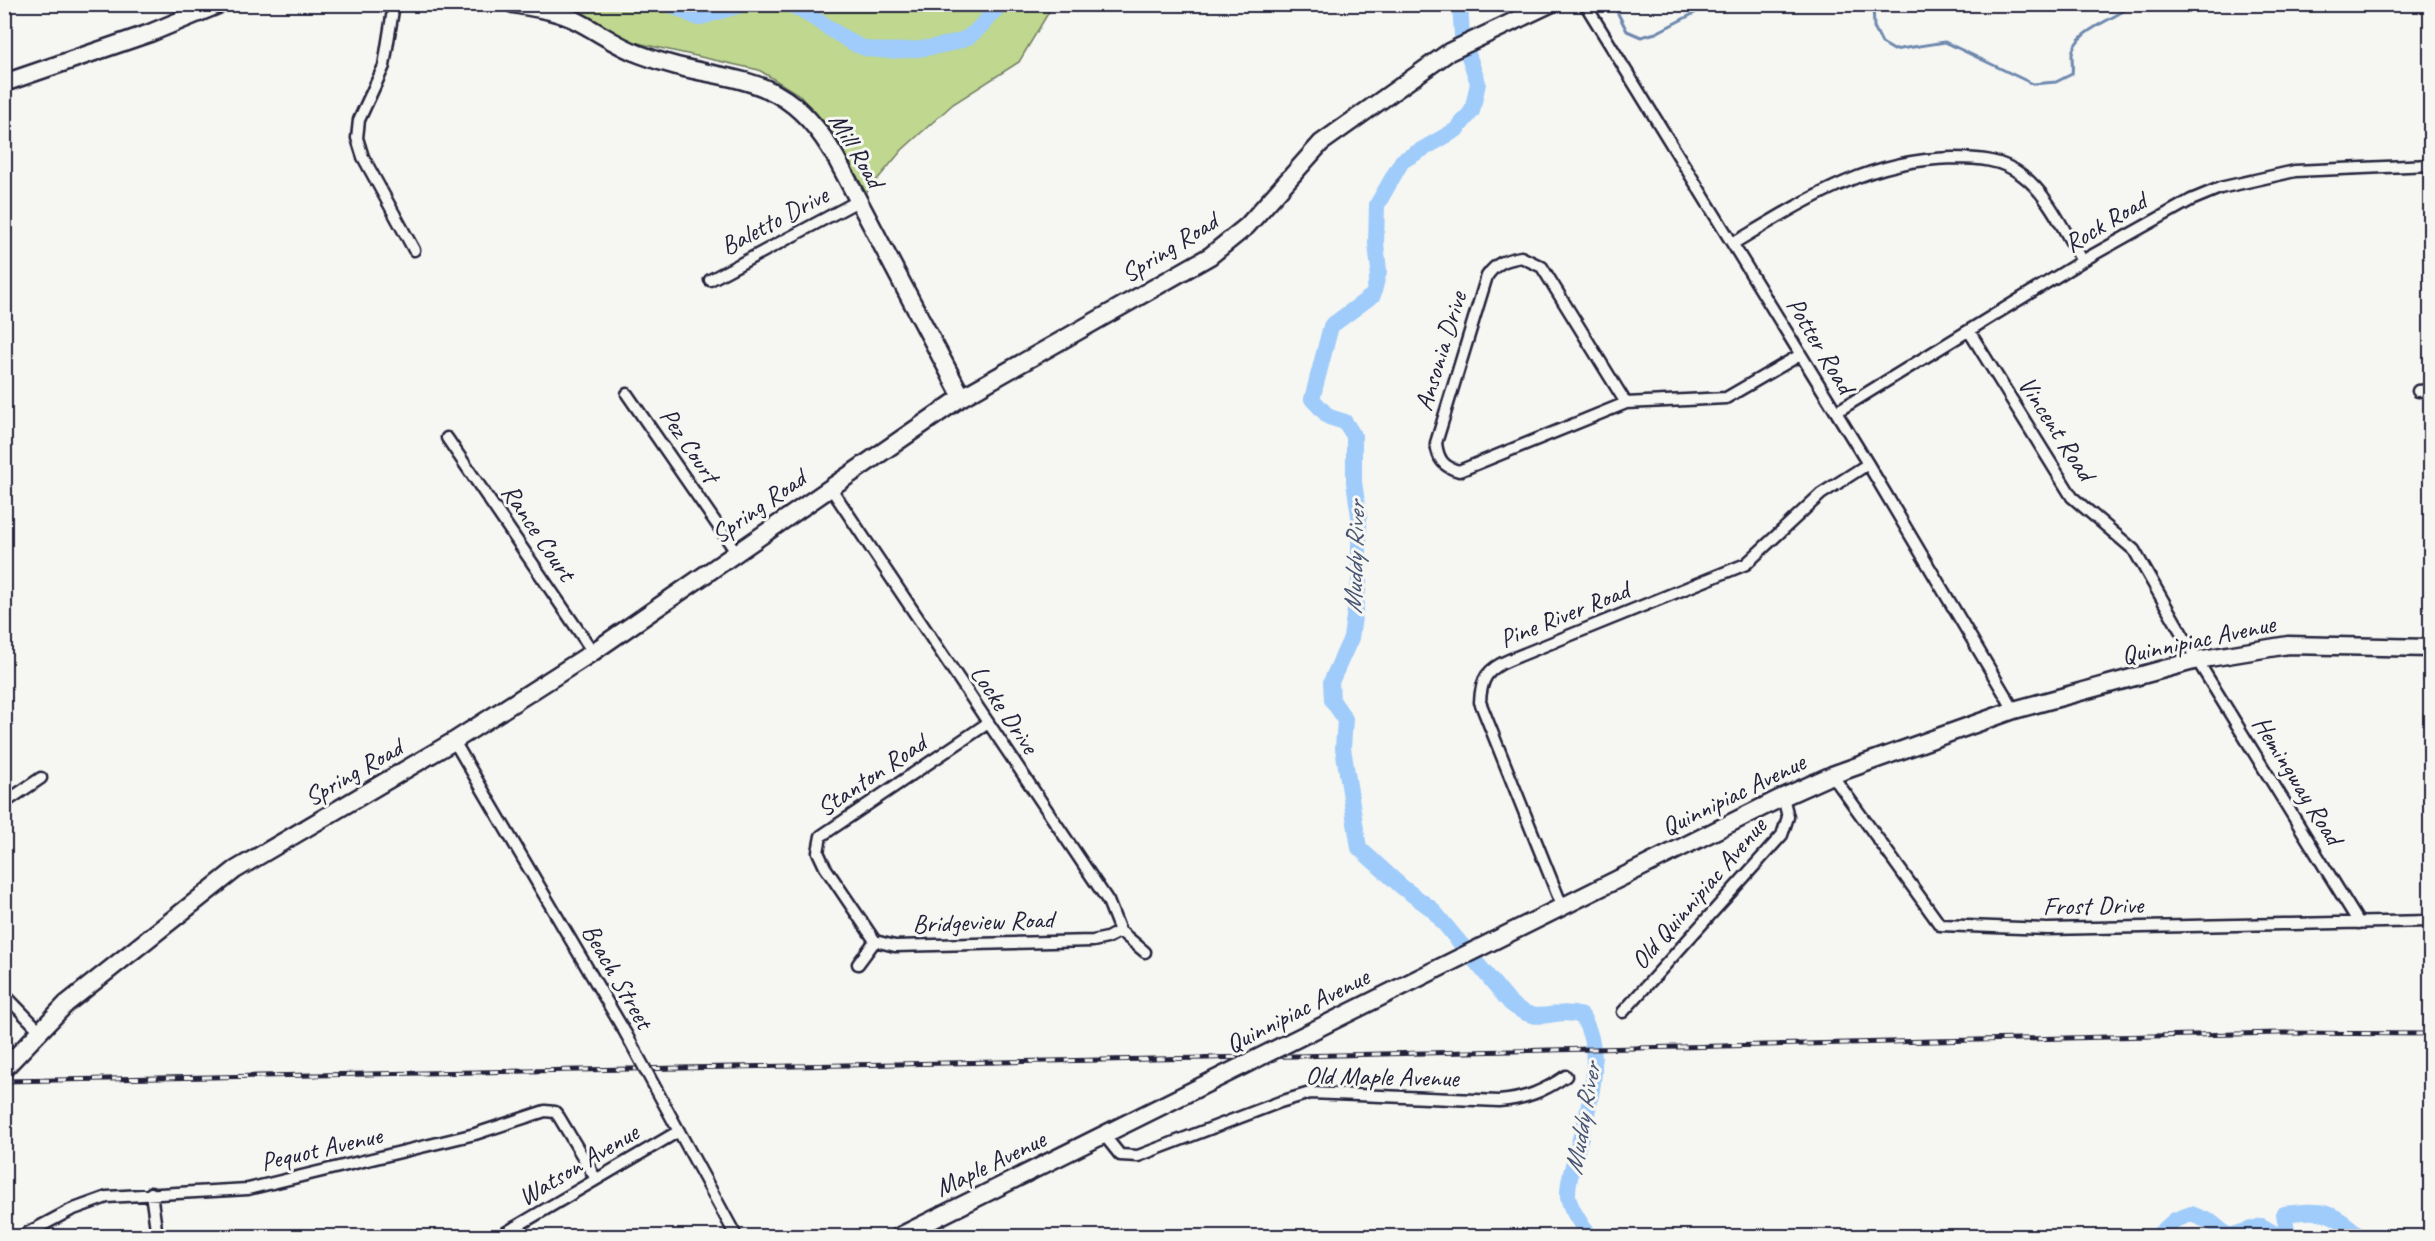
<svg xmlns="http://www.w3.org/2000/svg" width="2435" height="1241" viewBox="0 0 2435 1241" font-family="Caveat,sans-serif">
	<rect width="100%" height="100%" fill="#f6f6f2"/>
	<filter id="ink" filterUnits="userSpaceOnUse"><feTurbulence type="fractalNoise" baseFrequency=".0167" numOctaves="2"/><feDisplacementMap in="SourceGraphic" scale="12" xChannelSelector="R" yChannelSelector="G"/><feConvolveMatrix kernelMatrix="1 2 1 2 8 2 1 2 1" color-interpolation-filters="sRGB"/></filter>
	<g filter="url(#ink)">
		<path fill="#bfd78e" stroke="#707c64" stroke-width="1.5" d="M555,5H1053L1019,62L953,104L902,150L866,193L833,132L798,94L759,70L633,42Z"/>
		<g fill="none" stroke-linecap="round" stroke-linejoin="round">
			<path stroke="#6d88ae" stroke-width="3" d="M1613,4L1627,31L1641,37L1656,33L1712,4
				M1825,4H1828
				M1873,4L1874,27L1882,43L1894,50L1945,42L2033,84L2056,82L2072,74C2073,67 2072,61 2072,55C2074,29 2118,19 2133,4"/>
			<path stroke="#9fccfa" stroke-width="16" d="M110,4H141
				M669,4L698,18L744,4
				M788,4C814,15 834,34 859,46C882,56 947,48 968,37C980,30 991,14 1001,4
				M1460,4L1462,36L1478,83L1472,111L1456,130L1402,161L1377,205L1376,243L1379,271L1373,295L1331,326L1312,399L1329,417L1345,422L1354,436V482L1359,516V582L1351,638L1331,682L1332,700L1345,719L1343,748L1359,848L1402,887L1432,909L1510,1003C1542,1029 1550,1006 1582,1016C1606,1057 1589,1108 1577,1150C1574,1164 1567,1181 1568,1196C1570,1210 1582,1225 1589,1236
				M2157,1236L2175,1220L2191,1214L2211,1222L2228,1236
				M2230,1236L2262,1226L2277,1235L2287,1230L2284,1214C2324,1209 2330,1210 2360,1236"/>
			<g stroke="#22223b" stroke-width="15">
				<path id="street" d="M394,4L384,66L359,120L357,138L363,157L414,250
					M1585,4L1868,464L2014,710
					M1734,243C1806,200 1866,160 1952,158C1978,158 2001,159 2022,175C2049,195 2065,233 2082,261
					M1521,257L1542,267L1626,403L1459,471C1443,467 1438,459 1436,443L1487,276C1496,263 1505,260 1521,257Z
					M710,280L858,201
					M1969,331L2072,497L2134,550L2197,660L2359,923
					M2418,391L2430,390
					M627,394L736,552
					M1626,403L1726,398L1800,355
					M1836,412L2082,261L2191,200L2220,188L2295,171L2430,165
					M447,438L593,652
					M830,487L1108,901L1120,931L1145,952
					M454,741L626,1034
					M1832,775L1940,925L2048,929L2430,921
					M4,803L41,778
					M1562,906L1480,702C1481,679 1487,669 1509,660L1746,564L1821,494L1868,464
					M875,941L825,867L818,852L821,836L988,723
					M858,964L875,941L895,946L1093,941L1107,938L1120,931
					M4,994L39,1030
					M1623,1012L1782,835L1788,817L1783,797
					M663,1102L736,1236
					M1104,1135L1120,1155L1138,1156L1280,1102L1310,1093L1499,1101C1525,1099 1544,1091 1566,1076
					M151,1193L157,1236
					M22,1236L71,1210L107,1197L248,1189L475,1134L545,1111L555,1112L559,1117L596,1179
					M500,1236L679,1131"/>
			</g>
			<g stroke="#22223b" stroke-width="21">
				<path id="secondary" d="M513,4C536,8 559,11 579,22C600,33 617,46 639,54C726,88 782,62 836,158L962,397
					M4,83L150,33L220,4
					M1282,1046L1783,797L1832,775L2014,710L2197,660L2288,645L2430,648
					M4,1069L66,1004L235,870L454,741L593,652L962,397L1210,256L1247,226L1321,143L1449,52L1550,4
					M900,1236L1242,1066"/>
			</g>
			<use href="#street" stroke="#f6f6f2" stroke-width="10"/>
			<use href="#secondary" stroke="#f6f6f2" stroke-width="16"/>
			<g stroke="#22223b" stroke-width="5">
				<path id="rail" d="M4,1081L1207,1058L2279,1033L2430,1034"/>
			</g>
			<use href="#rail" stroke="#f6f6f2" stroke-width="3" stroke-dasharray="9" stroke-linecap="butt"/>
			<g stroke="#22223b" stroke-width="15" stroke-linecap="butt">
				<path id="street-bridge" d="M626,1034L663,1102"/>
			</g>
			<g stroke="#22223b" stroke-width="21" stroke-linecap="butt">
				<path id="secondary-bridge" d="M1242,1066L1282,1046"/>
			</g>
			<use href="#street-bridge" stroke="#f6f6f2" stroke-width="10"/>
			<use href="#secondary-bridge" stroke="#f6f6f2" stroke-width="16"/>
		</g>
	</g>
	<g text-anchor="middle" stroke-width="6" stroke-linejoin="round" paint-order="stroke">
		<g font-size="26" fill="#22223b" stroke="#f6f6f2">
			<text transform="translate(857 150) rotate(59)" y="9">Mill Road</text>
			<text transform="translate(774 220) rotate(-28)" y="9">Baletto Drive</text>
			<text transform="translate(2105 222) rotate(-31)" y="9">Rock Road</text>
			<text transform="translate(1169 247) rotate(-32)" y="9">Spring Road</text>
			<text transform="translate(1821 345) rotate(59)" y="9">Potter Road</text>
			<text transform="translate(1440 351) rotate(-73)" y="9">Ansonia Drive</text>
			<text transform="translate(2057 428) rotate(57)" y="9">Vincent Road</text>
			<text transform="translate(690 445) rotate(56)" y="9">Pez Court</text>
			<text transform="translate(758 506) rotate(-35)" y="9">Spring Road</text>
			<text transform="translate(539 532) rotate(56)" y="9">Rance Court</text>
			<text transform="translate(1564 614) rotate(-22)" y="9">Pine River Road</text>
			<text transform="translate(2198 639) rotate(-12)" y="9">Quinnipiac Avenue</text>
			<text transform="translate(1005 709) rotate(56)" y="9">Locke Drive</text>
			<text transform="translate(353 772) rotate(-30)" y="9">Spring Road</text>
			<text transform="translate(871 775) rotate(-34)" y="9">Stanton Road</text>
			<text transform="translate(2298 780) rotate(58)" y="9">Hemingway Road</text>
			<text transform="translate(1733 794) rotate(-26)" y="9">Quinnipiac Avenue</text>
			<text transform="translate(1698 893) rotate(-49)" y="9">Old Quinnipiac Avenue</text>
			<text transform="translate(2093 905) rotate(-1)" y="9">Frost Drive</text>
			<text transform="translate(983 921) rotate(-2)" y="9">Bridgeview Road</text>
			<text transform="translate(618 976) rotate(60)" y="9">Beach Street</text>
			<text transform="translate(1297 1010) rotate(-27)" y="9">Quinnipiac Avenue</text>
			<text transform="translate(1382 1076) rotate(1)" y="9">Old Maple Avenue</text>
			<text transform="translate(321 1148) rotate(-13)" y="9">Pequot Avenue</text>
			<text transform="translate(990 1163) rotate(-26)" y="9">Maple Avenue</text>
			<text transform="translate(578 1164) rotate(-31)" y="9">Watson Avenue</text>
		</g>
		<g font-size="27" font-style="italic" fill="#485574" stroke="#f6f6f2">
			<text transform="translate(1354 558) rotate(-88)" y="9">Muddy River</text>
			<text transform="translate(1582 1119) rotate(-80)" y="9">Muddy River</text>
		</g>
	</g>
	<rect width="2435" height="1241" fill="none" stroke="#f6f6f2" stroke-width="24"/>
	<rect x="12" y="12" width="2411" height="1217" fill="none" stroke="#22223b" stroke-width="2" filter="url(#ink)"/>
</svg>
